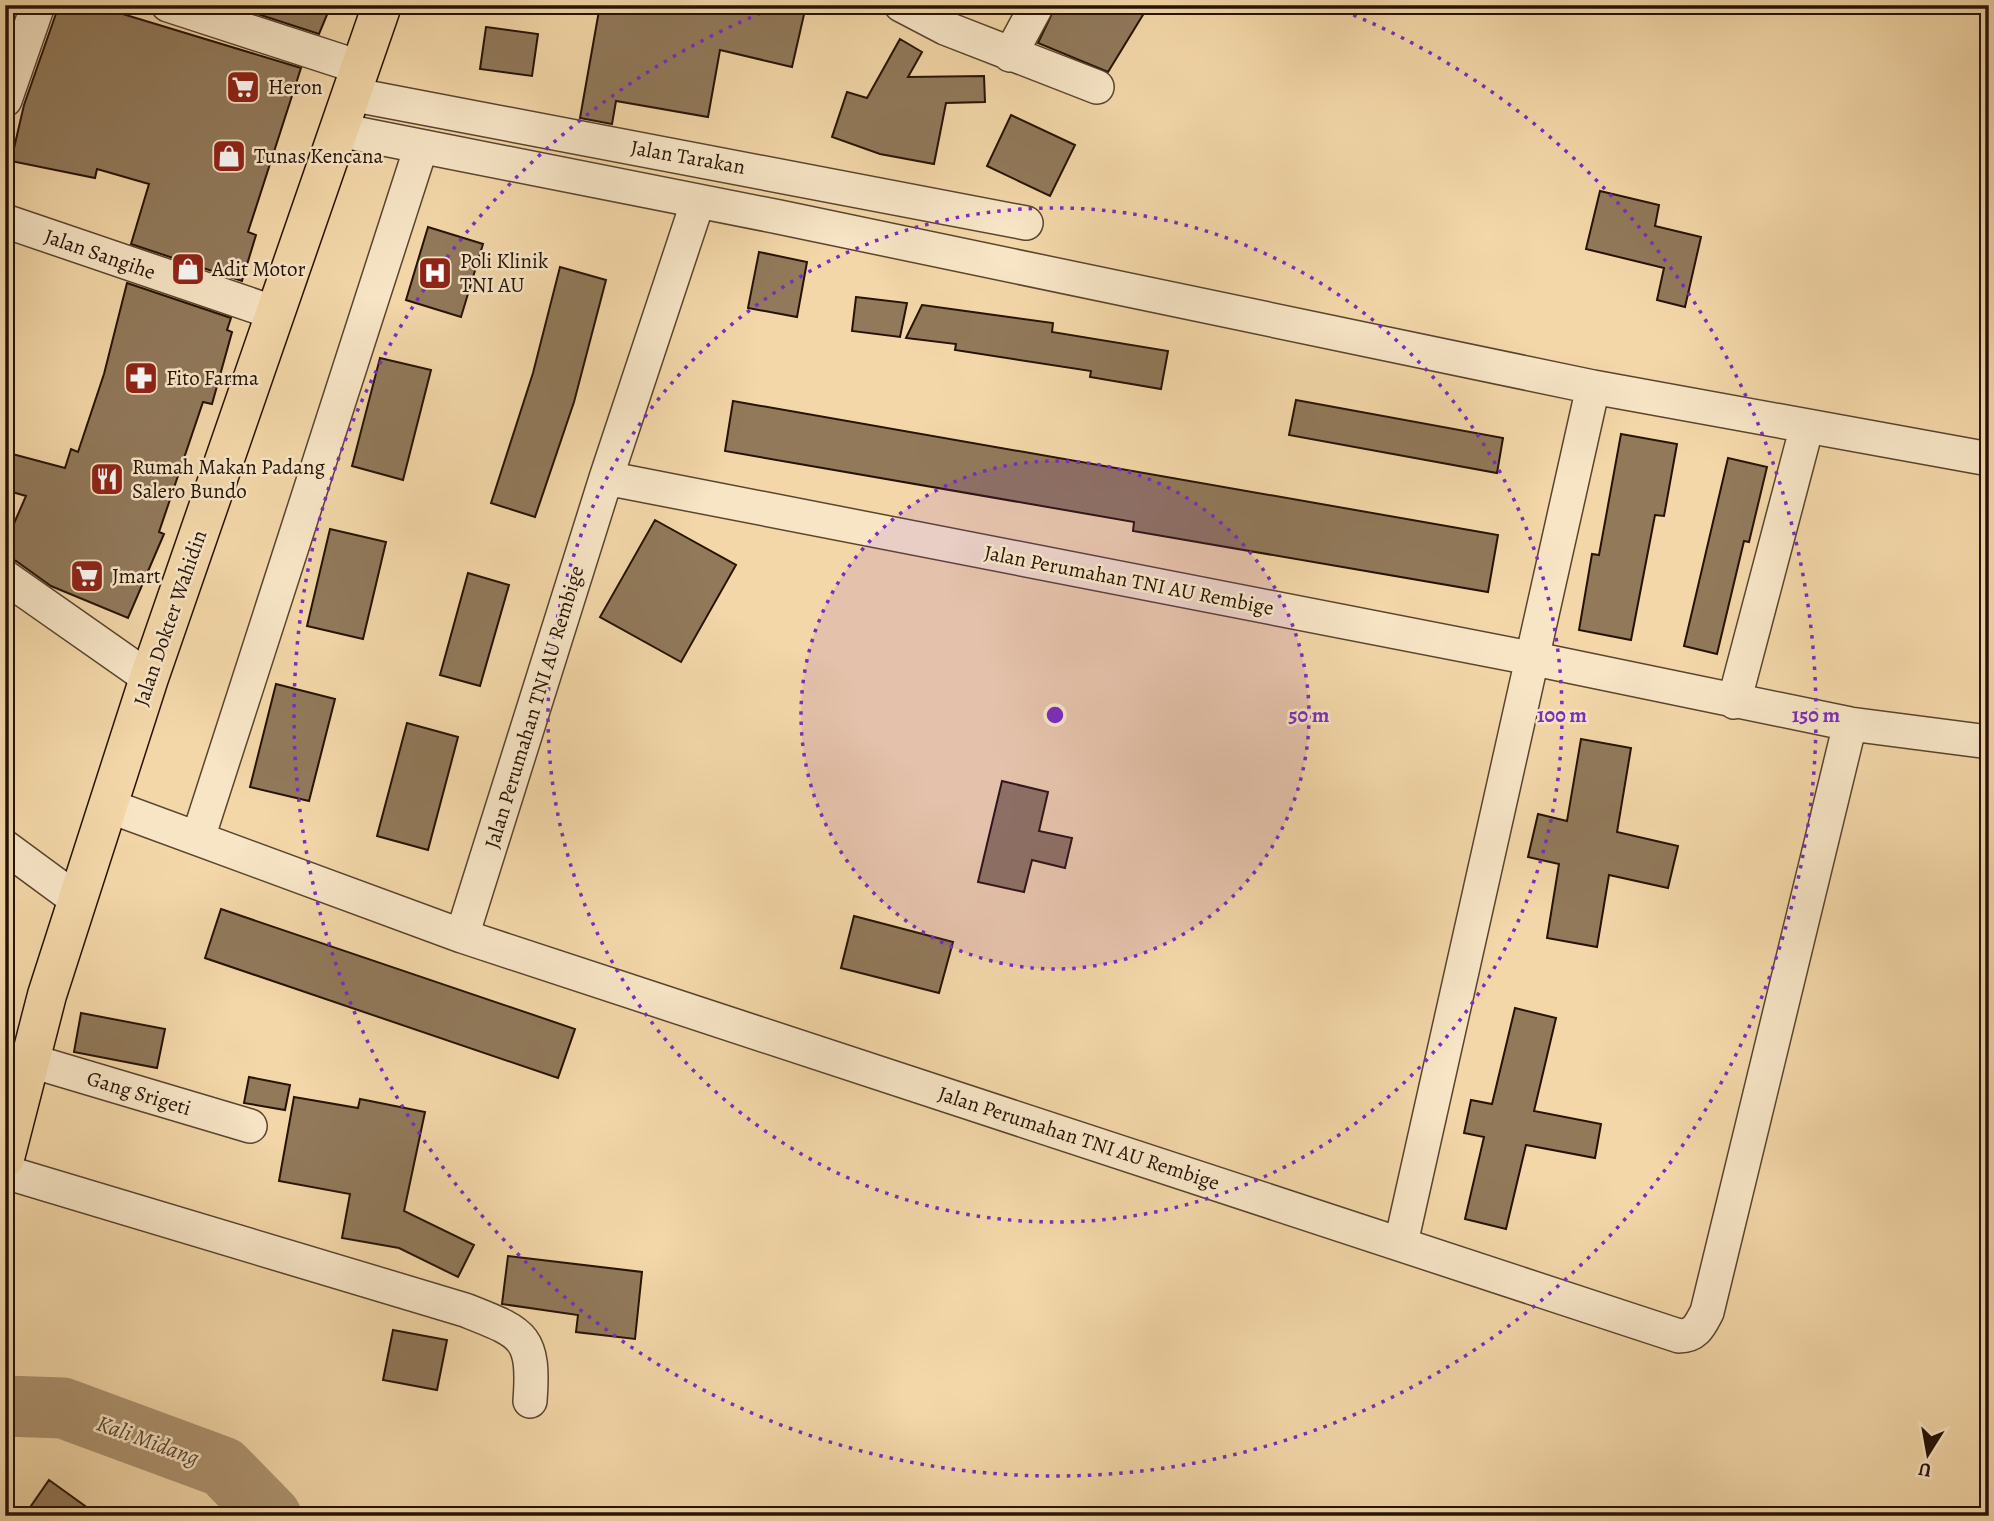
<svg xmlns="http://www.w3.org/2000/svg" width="1994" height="1521" viewBox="0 0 1994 1521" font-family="Alegreya,serif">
	<rect width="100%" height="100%" fill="#f3d7a8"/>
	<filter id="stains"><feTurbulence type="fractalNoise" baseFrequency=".00286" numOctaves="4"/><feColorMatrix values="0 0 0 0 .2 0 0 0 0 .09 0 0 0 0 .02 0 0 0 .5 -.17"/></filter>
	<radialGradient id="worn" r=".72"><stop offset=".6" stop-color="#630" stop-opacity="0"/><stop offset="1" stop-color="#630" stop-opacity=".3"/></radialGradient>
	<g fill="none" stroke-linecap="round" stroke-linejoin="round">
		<path stroke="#ad9471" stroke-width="61" d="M5,1406L63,1408L223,1467L271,1516"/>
	</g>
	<path fill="#91795a" stroke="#261306" stroke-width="2" d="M59,5H93L301,68L248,232L256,235L242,281L131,244L149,184L97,169L95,178L11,161L24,105Z
		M243,5H331L319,34L242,9Z
		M600,5H782L805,10L792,67L720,50L708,117L616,101L612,124L580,118Z
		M1056,5H1149L1108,72L1038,43Z
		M486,27L538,34L532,76L480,69Z
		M900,39L922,52L908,77L984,76L985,102L946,103L934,164L880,154L832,137L847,92L867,98Z
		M1011,115L1075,145L1050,196L987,166Z
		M1600,191L1659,205L1655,226L1701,237L1685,307L1657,300L1664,268L1586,249Z
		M428,227L483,244L461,317L406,300Z
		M759,252L807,262L797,317L748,308Z
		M560,267L606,280L574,402L535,517L491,503L533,373Z
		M127,283L231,318L227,330L232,332L212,404L203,402L159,532L164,534L128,618L51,586L16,561L5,558V544L26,496L5,490V452L65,468L71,449L78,452L104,374Z
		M856,297L907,303L900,337L852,331Z
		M922,305L1053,323L1052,332L1168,351L1161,389L1090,377L1091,371L955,350L956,344L906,338Z
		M380,358L431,370L403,480L352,466Z
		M1296,400L1503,438L1497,473L1289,435Z
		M733,401L1498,535L1488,592L1133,531L1134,522L725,451Z
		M1621,434L1677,444L1664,516L1655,515L1631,640L1579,630L1592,554L1599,555Z
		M1728,458L1767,467L1749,542L1744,541L1717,654L1684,646Z
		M655,520L736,565L681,662L600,617Z
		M330,529L386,542L363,639L307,626Z
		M468,573L509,585L480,686L440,675Z
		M276,684L335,699L309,801L250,787Z
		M407,723L458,737L428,850L377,836Z
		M1581,739L1631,748L1617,832L1678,846L1668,888L1609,875L1597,947L1547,938L1559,864L1528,857L1538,814L1567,821Z
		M1002,781L1048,792L1039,831L1072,838L1065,868L1032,860L1024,892L978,882Z
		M221,909L575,1029L558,1078L205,958Z
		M854,916L953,942L939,993L841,968Z
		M1515,1008L1556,1018L1534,1111L1601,1124L1595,1158L1526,1145L1506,1229L1465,1219L1484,1137L1464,1133L1471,1100L1492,1104Z
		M81,1013L165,1029L157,1068L74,1052Z
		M249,1077L290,1085L285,1110L244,1103Z
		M294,1097L358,1108L360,1099L425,1112L404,1211L474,1245L458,1277L399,1248L342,1238L350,1194L279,1181Z
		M508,1256L642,1272L635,1339L576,1332L578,1315L502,1304Z
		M393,1330L447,1340L437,1390L383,1380Z
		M49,1480L99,1516H24Z"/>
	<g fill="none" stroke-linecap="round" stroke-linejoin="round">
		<g stroke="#59442e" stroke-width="36">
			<path id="minor" d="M168,5L359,67
				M901,5L945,28L1097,87
				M1010,55L1037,5
				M350,94L1026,223
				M5,100L38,5
				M339,130L779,217L1593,387L1989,459
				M5,221L275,313
				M606,478L1535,659L1850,724L1989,742
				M5,577L149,678
				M1734,702L1807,426
				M109,806L462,936L1679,1336C1696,1336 1700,1325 1707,1312L1850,724
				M198,838L421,147
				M5,847L77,900
				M462,936L606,478L698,201
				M28,1060L250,1126
				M5,1172L465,1310C523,1333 535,1335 530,1401
				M1401,1243L1593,387"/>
		</g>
		<g stroke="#261306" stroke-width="41">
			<path id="primary" d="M5,1158L47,995L149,678L382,5"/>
		</g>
		<use href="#minor" stroke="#f7e5c6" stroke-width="33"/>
		<use href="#primary" stroke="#f3d7a8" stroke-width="38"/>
	</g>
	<circle cx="1055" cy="715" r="254" fill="#7b2cbf" fill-opacity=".12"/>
	<g fill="none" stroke="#7b2cbf" stroke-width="3.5" stroke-dasharray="3.5 7">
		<circle cx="1055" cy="715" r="254"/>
		<circle cx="1055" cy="715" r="507"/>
		<path d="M1334 7A761 761 0 1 1 776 7"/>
	</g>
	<defs>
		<g id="supermarket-square" transform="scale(1.75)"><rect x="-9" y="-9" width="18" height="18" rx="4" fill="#8f2418" stroke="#f7e5c6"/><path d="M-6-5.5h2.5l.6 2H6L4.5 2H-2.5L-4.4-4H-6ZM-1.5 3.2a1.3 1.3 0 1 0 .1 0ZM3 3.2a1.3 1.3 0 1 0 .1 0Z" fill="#fff"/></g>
		<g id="shop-square" transform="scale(1.75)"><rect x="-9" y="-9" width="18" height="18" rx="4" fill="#8f2418" stroke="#f7e5c6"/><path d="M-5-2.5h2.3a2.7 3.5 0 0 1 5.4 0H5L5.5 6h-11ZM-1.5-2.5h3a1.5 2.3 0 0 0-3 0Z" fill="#fff"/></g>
		<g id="hospital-square" transform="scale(1.75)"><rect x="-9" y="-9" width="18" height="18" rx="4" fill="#8f2418" stroke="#f7e5c6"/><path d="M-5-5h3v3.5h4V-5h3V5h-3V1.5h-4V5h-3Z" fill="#fff"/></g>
		<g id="pharmacy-square" transform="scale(1.75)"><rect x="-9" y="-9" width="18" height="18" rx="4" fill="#8f2418" stroke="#f7e5c6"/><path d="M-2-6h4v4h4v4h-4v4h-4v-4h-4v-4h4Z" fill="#fff"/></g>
		<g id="restaurant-square" transform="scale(1.75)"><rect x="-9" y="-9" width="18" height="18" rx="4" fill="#8f2418" stroke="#f7e5c6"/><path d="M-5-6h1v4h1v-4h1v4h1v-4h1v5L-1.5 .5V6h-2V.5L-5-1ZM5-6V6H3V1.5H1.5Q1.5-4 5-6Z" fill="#fff"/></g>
	</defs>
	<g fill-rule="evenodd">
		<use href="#supermarket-square" x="243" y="87"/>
		<use href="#shop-square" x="229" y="156"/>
		<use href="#shop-square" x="188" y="269"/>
		<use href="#hospital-square" x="435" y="273"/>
		<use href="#pharmacy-square" x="141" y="378"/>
		<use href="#restaurant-square" x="107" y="479"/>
		<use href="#supermarket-square" x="87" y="576"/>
	</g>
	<g text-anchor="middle" stroke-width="5" stroke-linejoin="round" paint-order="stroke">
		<g font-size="21" fill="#261306" stroke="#f7e5c6" text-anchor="start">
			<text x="268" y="94">Heron</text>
			<text x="254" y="163">Tunas Kencana</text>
			<text x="460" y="268">Poli Klinik<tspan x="460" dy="24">TNI AU</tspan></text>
			<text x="212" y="276">Adit Motor</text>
			<text x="166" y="385">Fito Farma</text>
			<text x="132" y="474">Rumah Makan Padang<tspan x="132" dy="24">Salero Bundo</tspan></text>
			<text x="112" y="583">Jmart</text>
		</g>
		<g font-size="21" fill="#261306" stroke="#f7e5c6">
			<text transform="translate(688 157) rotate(10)" y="7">Jalan Tarakan</text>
			<text transform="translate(100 254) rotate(19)" y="7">Jalan Sangihe</text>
			<text transform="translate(1129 580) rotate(11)" y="7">Jalan Perumahan TNI AU Rembige</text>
			<text transform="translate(170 618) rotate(-71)" y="7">Jalan Dokter Wahidin</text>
			<text transform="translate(534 707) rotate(-73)" y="7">Jalan Perumahan TNI AU Rembige</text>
			<text transform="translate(139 1093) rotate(17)" y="7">Gang Srigeti</text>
			<text transform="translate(1079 1138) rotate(18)" y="7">Jalan Perumahan TNI AU Rembige</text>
		</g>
		<g font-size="23" font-style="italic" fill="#5c4731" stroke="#f7e5c6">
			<text transform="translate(148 1440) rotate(20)" y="8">Kali Midang</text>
		</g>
	</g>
	<circle cx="1055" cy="715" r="10" fill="#7b2cbf" stroke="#f7e5c6" stroke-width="3.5"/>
	<g font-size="21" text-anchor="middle" font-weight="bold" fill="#7b2cbf" stroke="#f7e5c6" stroke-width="5" stroke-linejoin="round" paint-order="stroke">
		<text x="1309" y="722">50 m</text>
		<text x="1562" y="722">100 m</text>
		<text x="1816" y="722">150 m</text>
	</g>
	<rect width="1994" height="1521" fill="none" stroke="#f3d7a8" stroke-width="28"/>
	<rect x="7" y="7" width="1980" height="1507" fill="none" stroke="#261306" stroke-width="3.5"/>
	<rect x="14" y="14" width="1966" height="1493" fill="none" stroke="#261306" stroke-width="2"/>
	<g transform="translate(1928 1454) rotate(191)" stroke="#f7e5c6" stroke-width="5" paint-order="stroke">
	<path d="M0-5L12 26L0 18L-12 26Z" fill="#261306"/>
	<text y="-10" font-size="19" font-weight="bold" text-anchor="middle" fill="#261306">U</text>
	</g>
	<rect width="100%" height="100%" filter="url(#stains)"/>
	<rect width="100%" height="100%" fill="url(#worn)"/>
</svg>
